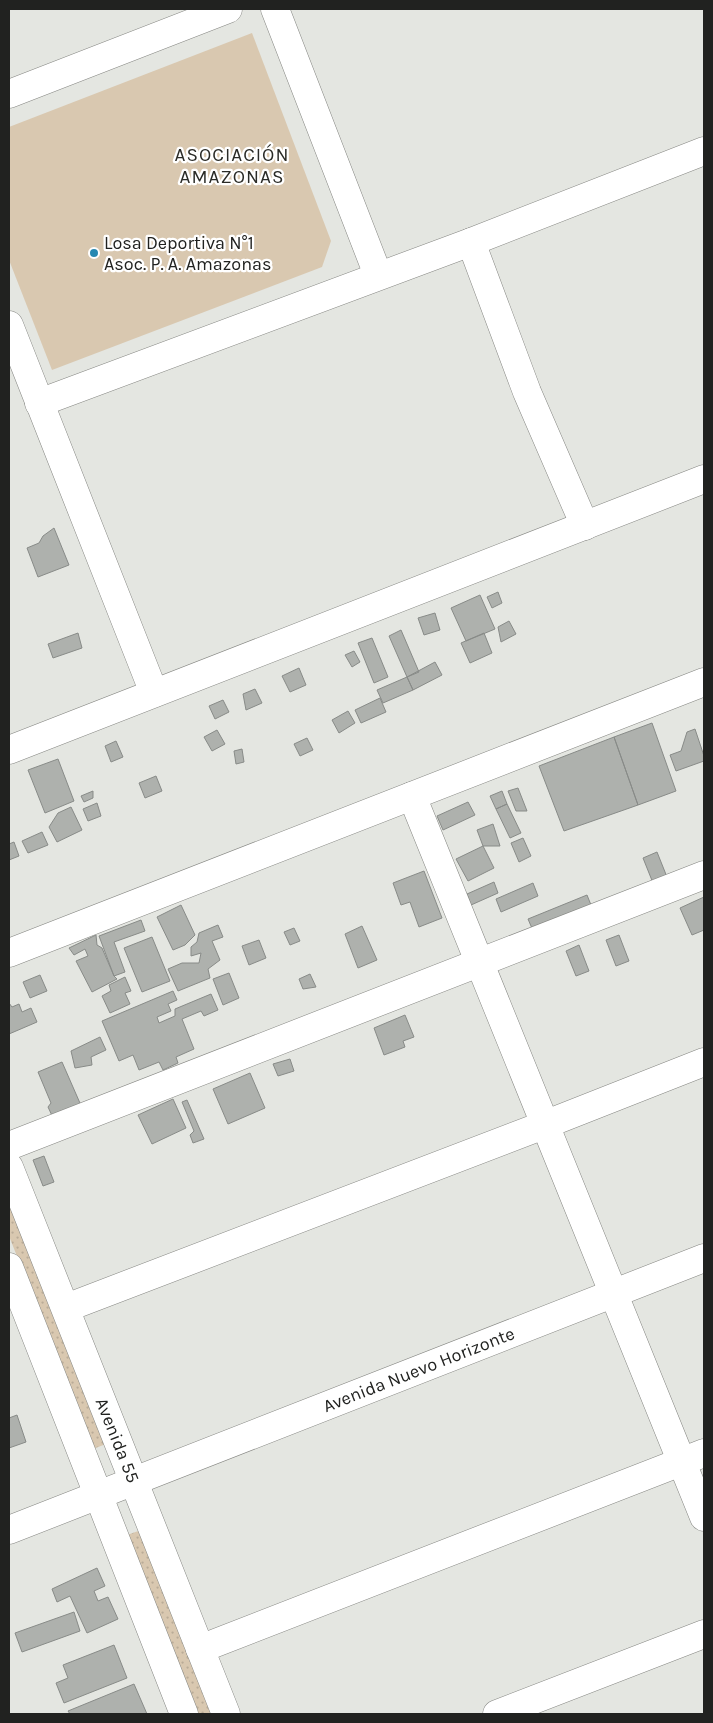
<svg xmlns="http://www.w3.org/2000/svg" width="713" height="1723" viewBox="0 0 713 1723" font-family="Karla,sans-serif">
	<defs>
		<pattern id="grass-dots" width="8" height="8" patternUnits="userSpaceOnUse" patternTransform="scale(1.25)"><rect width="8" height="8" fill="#d9c8b0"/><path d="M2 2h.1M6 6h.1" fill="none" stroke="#baac97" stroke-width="1.8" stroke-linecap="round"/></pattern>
	</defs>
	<rect width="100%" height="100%" fill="#e4e6e1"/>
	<path fill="url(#grass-dots)" d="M9,1200L106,1444L93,1449L9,1236Z
		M141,1530L213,1714H198L127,1535Z"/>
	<path fill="#d9c8b0" d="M252,33L331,241L322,267L52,370L9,260V127Z"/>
	<path fill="#aeb1ad" stroke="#888b88" d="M54,528L69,565L38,577L27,548L39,543L43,536Z
		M498,592L502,603L492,608L487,597Z
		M480,595L495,629L466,641L451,608Z
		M435,613L440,630L424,635L418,618Z
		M509,621L516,634L501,642L498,627Z
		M401,630L419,672L407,677L389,636Z
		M78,633L82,648L53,658L48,644Z
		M484,633L492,653L470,663L461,643Z
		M372,638L388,677L374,683L358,643Z
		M354,651L360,662L352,667L345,655Z
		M435,662L442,675L413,690L407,677Z
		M299,668L306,685L290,692L282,676Z
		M407,677L413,690L383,703L377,690Z
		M255,689L262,703L246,710L243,694Z
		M380,698L386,712L361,723L355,710Z
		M223,700L229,712L215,719L209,706Z
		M348,711L355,723L339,733L332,720Z
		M652,723L676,791L638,805L614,737Z
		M695,729L704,756V761L676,771L670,755L681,751L687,732Z
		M217,730L225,744L212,751L204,737Z
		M614,737L638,805L564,831L539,766Z
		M307,738L313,750L300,756L294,744Z
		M116,741L123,757L111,762L105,746Z
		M242,749L244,762L236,764L234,751Z
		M58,759L74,801L45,813L28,770Z
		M156,776L162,791L145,798L139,783Z
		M518,788L527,811H516L508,791Z
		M93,791V798L84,802L81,796Z
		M502,791L507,804L496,809L490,796Z
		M468,802L475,815L443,830L437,816Z
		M97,803L101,816L88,821L83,809Z
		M507,804L521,833L510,838L496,809Z
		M71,807L82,830L57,842L49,827L58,813Z
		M493,824L500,846H483L477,830Z
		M42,832L48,845L28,853L22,841Z
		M523,838L531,856L519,862L511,843Z
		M14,842L19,856L9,860V844Z
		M483,846L494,868L468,881L456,859Z
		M657,852L667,877L653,883L643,858Z
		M424,871L442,918L419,927L410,902L401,905L393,883Z
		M494,882L498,893L471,905L467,894Z
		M533,883L538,896L501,912L496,899Z
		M587,895L593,910L534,933L528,919Z
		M704,897V930L692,935L680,908Z
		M181,905L195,935L185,945L173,950L157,917Z
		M141,920L145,931L114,942L125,972L114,976L99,936Z
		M218,925L223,937L212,941L220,960L208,969L210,978L178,991L168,969L182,963H199L201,953L191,956V947L197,942L199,933Z
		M362,926L377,960L358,968L345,934Z
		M294,928L300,941L290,945L284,932Z
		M96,935L97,945L102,948L114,976L117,979L92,992L76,961L88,956L85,949L74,955L69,948Z
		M619,935L629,961L616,966L606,940Z
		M152,937L170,981L142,992L124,948Z
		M259,940L266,958L249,965L242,946Z
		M579,945L589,971L576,976L566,951Z
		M229,973L239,998L223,1005L213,979Z
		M310,974L316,987L303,989L299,979Z
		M40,975L47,991L30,998L23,982Z
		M125,977L131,991L125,993L130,1004L110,1013L102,996L111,991L109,985Z
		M173,991L177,1000L168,1004L171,1011L157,1017L159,1023L175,1016V1009L211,994L218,1010L204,1016L201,1011L182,1019L194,1049L176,1057L178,1063L163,1070L159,1062L139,1070L133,1055L119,1061L102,1021Z
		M9,1003L12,1007L19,1004L22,1012L31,1008L37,1022L9,1034Z
		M405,1015L414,1037L403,1041L405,1047L384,1055L374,1028Z
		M100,1037L106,1050L91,1057L92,1065L75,1068L71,1051Z
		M290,1059L294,1071L278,1076L273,1064Z
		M62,1062L83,1110L55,1122L48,1107L51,1103L38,1072Z
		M250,1073L265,1108L228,1124L213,1089Z
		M173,1099L186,1128L152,1144L138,1115Z
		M187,1100L204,1139L193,1143L190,1135L194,1131L182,1102Z
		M44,1156L54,1182L43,1186L33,1160Z
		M17,1415L26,1442L9,1448V1418Z
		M97,1568L105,1586L94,1591L98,1601L108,1597L118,1619L87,1633L70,1596L57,1602L52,1589Z
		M74,1612L80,1631L22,1652L15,1633Z
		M114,1645L127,1678L64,1703L56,1683L68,1678L63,1665Z
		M134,1684L147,1714H70L68,1711Z"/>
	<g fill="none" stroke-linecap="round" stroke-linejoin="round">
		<g stroke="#868783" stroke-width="29">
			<g id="minor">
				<path d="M275,9L378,275"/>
				<path d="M9,94L228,9"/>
				<path d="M471,242L527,392L585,526"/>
				<path d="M9,325L154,693"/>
				<path d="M39,403L471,242L704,151"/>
				<path d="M9,750L704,479"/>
				<path d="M412,796L704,1517"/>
				<path d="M9,953L704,682"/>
				<path d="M9,1146L704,875"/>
				<path id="s1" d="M9,1167L226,1714"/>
				<path d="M9,1267L184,1714"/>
				<path d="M66,1308L544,1125L704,1062"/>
				<path id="s2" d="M9,1530L704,1258"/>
				<path d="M200,1649L704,1453"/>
				<path d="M497,1714L704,1634"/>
			</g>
		</g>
		<use href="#minor" stroke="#fff" stroke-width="28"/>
	</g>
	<circle fill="#2688b2" stroke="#fff" stroke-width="2" cx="94" cy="253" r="5"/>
	<g text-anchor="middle" stroke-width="4.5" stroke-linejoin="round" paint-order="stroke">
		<g font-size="18" fill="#212220" stroke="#fff" text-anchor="start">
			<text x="104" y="249">Losa Deportiva N°1<tspan x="104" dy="21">Asoc. P. A. Amazonas</tspan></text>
		</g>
		<g font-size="18" fill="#212220" stroke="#fff">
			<text dy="6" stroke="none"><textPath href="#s2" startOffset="440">Avenida Nuevo Horizonte</textPath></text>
			<text dy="6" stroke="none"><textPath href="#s1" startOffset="294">Avenida 55</textPath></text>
		</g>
		<g font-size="19" letter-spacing="1" fill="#2a2b27" stroke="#fff">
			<text x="232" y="161">ASOCIACIÓN<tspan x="232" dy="22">AMAZONAS</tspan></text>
		</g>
	</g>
	<rect width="713" height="1723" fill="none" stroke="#212220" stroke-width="20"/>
</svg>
